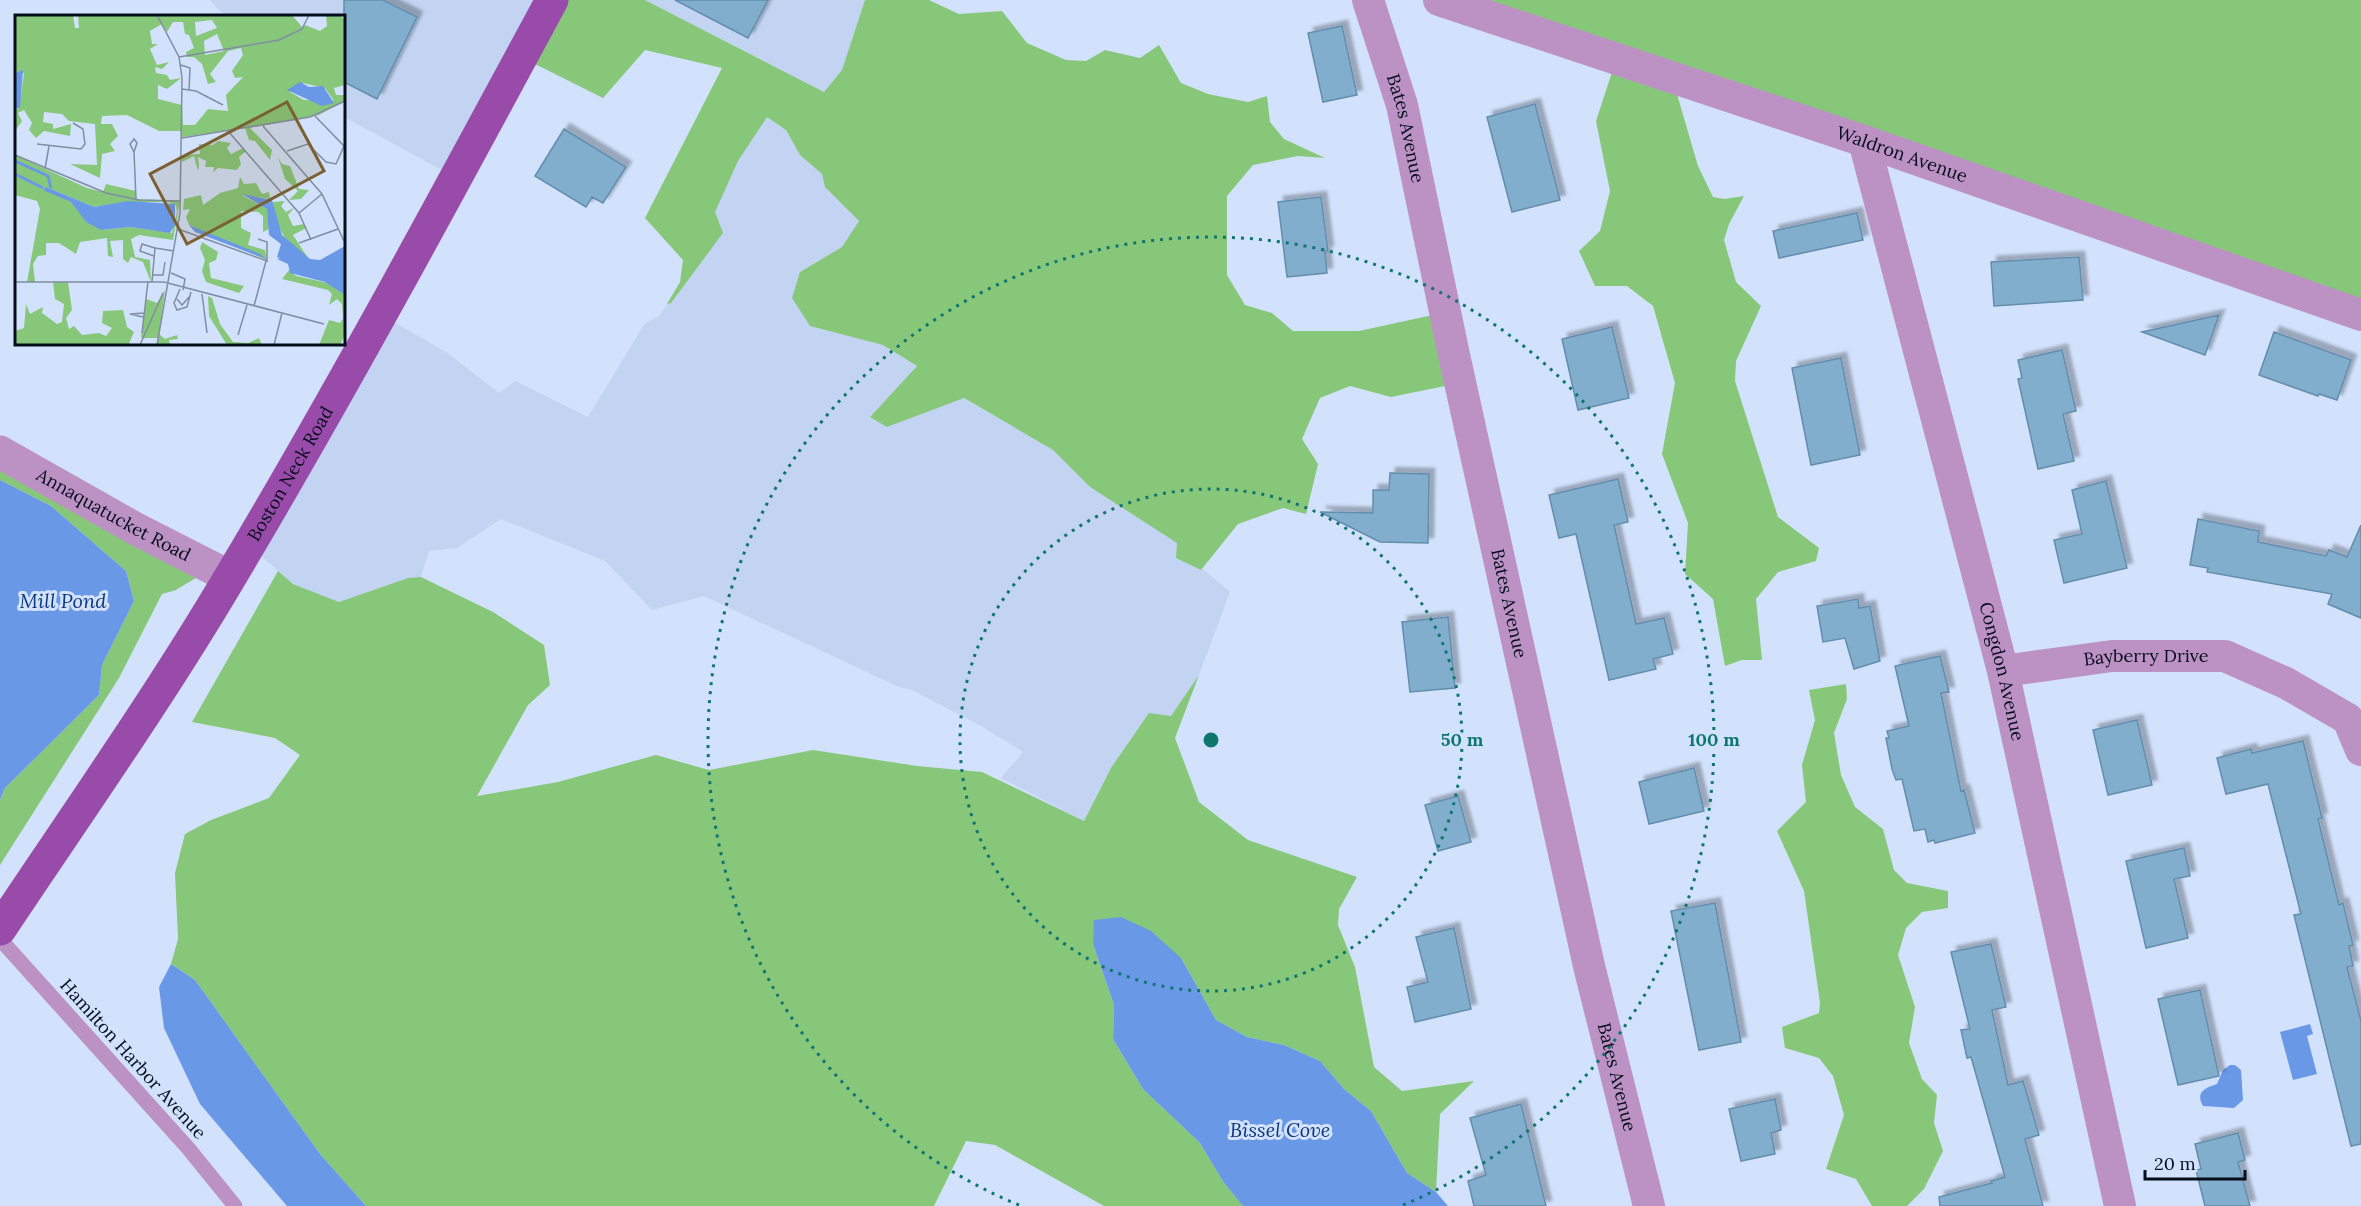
<svg xmlns="http://www.w3.org/2000/svg" width="2361" height="1206" viewBox="0 0 2361 1206" font-family="Lora,serif">
	<defs>
		<filter id="shadow"><feDropShadow dx="5.5" dy="-5.5" stdDeviation="1.5" flood-color="#0004"/></filter>
	</defs>
	<rect width="100%" height="100%" fill="#d2e2fc"/>
	<path fill="#c2d4f2" d="M210,0H551L451,175L344,117V16H225Z
		M645,0H865L842,70L824,92Z
		M767,116L786,130L800,155L822,174L826,187L859,221L842,247L800,272L810,326L883,345L917,366L870,417L887,427L963,398L1053,450L1090,487L1177,543L1201,570L1203,569L1230,592L1199,675L1171,716L1111,768L1084,821L1001,778L1023,752L981,726L912,690L899,687L704,596L652,610L605,561L501,519L457,548L429,551L421,577L408,578L339,602L293,584L248,544L383,316L446,352L499,393L515,381L588,417L645,323L659,316L667,304L671,303L738,161Z"/>
	<path fill="#87c77a" d="M551,0H645L824,92L842,70L865,0H929L959,14L1002,11L1027,43L1066,60L1086,61L1105,50L1140,58L1159,45L1181,83L1208,94L1248,102L1267,96L1270,122L1284,139L1325,158L1298,156L1253,165L1227,196V275L1245,305L1272,313L1293,331H1359L1442,313L1450,385L1391,397L1350,386L1320,398L1302,439L1318,464L1306,514L1283,508L1238,524L1201,570L1176,558L1177,543L1090,487L1053,450L964,398L887,427L870,417L917,366L883,345L810,326L792,298L800,272L842,247L859,221L825,187L822,174L800,155L786,130L767,117L738,161L715,212L723,233L671,303L667,304L680,282L683,260L645,218L722,68L645,50L603,98L521,57Z
		M1451,0H2361V311L1672,77L1698,166L1713,197L1724,199L1744,196L1729,224L1724,240L1736,282L1761,306L1736,361L1735,381L1778,517L1819,548L1816,561L1778,572L1756,599L1762,660H1742L1725,666L1713,599L1685,574L1688,523L1662,454L1675,383L1653,306L1627,286H1595L1579,251L1600,231L1610,191L1596,121L1616,60Z
		M0,449L204,573L176,590L162,594L119,678L0,865V800L5,788L99,695L102,665L134,601L126,571L51,506L0,480Z
		M278,571L293,584L339,602L408,578L421,577L493,612L544,645L550,685L528,705L477,796L558,782L656,755L709,770L813,750L917,766L982,772L1084,821L1111,768L1149,713L1171,716L1199,675L1175,738L1199,802L1248,840L1357,877L1339,909L1338,925L1355,967L1374,1067L1402,1091L1474,1081L1440,1114L1436,1192L1407,1173L1371,1111L1344,1089L1320,1061L1284,1045L1247,1037L1216,1020L1181,958L1095,920L1093,944L1114,1005L1113,1039L1143,1089L1200,1143L1224,1183L1243,1206H1104L995,1145L966,1141L934,1206H366L320,1154L195,980L171,964L178,939L175,873L185,834L211,820L269,798L300,755L275,738L192,722Z
		M1846,684L1847,699L1834,733L1841,775L1855,807L1883,829L1894,870L1907,883L1948,891V908L1922,912L1906,928L1898,955L1915,1007L1909,1043L1922,1079L1937,1095L1934,1123L1943,1151L1924,1189L1907,1206H1872L1856,1179L1826,1169L1844,1115L1833,1076L1819,1058L1785,1048L1782,1027L1819,1013L1820,1003L1804,891L1777,831L1806,802L1802,765L1815,720L1809,690Z"/>
	<path fill="#6998e7" d="M0,480L51,506L126,571L134,601L102,665L99,695L5,788L0,800Z
		M1121,917L1151,931L1181,958L1216,1020L1247,1037L1284,1045L1320,1061L1344,1089L1371,1111L1407,1173L1436,1192L1448,1206H1243L1224,1183L1200,1143L1143,1089L1113,1039L1114,1005L1093,944L1094,920Z
		M171,964L195,980L320,1154L366,1206H287L200,1104L164,1028L159,987Z
		M2310,1024L2313,1034L2307,1036L2317,1074L2293,1080L2280,1032Z
		M2230,1065H2235L2241,1070L2243,1100L2234,1108L2203,1106C2195,1092 2205,1088 2217,1084L2223,1070Z"/>
	<path fill="#82aecd" stroke="#638dac" stroke-width="1.5" filter="url(#shadow)" d="M344,0H383L417,17L377,99L344,82Z
		M675,0H768L748,38Z
		M1342,26L1357,95L1323,102L1308,33Z
		M1535,104L1560,200L1512,212L1487,117Z
		M564,129L626,167L603,203L592,197L586,207L535,176Z
		M1321,197L1328,251H1325L1327,273L1287,277L1278,202Z
		M1857,213L1863,240L1779,258L1773,231Z
		M2079,257L2083,300L1994,306L1991,262Z
		M2219,315L2205,355L2142,332Z
		M1612,327L1629,398L1578,410L1562,339Z
		M2274,332L2351,360L2337,400L2319,394L2318,396L2259,375Z
		M2062,350L2076,411L2063,414L2074,461L2038,469L2018,379L2022,378L2018,360Z
		M1841,358L1860,455L1811,465L1792,368Z
		M1390,473L1429,474L1428,543L1380,542L1320,512L1373,513V490H1389Z
		M1618,479L1628,522L1614,525L1636,624L1664,618L1673,654L1653,659L1656,669L1609,680L1576,534L1559,538L1549,495Z
		M2106,481L2127,568L2064,583L2054,540L2082,534L2072,490Z
		M2198,519L2259,531L2258,542L2326,556L2329,550L2347,557L2361,525V618L2328,604L2332,594L2207,572L2208,568L2190,565Z
		M1858,599L1859,608L1870,606L1880,661L1854,669L1845,638L1823,642L1817,606Z
		M1448,617L1455,688L1410,692L1402,622Z
		M1940,656L1949,692L1941,693L1961,791L1964,790L1975,833L1935,843L1934,840L1928,842L1925,829L1914,831L1902,779L1896,780L1892,769L1886,738H1889L1887,731L1909,726L1895,666Z
		M2137,720L2152,785L2108,795L2093,730Z
		M2303,741L2322,818L2318,819L2339,905L2343,903L2353,945L2349,946L2353,966L2347,967L2361,1021V1144L2351,1146L2294,915L2301,914L2268,784L2226,794L2217,758L2251,749L2252,753Z
		M1694,768L1704,811L1649,824L1639,782Z
		M1458,796L1471,842L1438,851L1425,805Z
		M2184,848L2190,876L2174,879L2188,938L2146,948L2126,861Z
		M1715,903L1741,1042L1699,1050L1671,911Z
		M1454,928L1471,1009L1415,1022L1407,987L1428,982L1416,937Z
		M1991,944L2006,1007L1992,1010L2008,1085L2023,1081L2039,1135L2025,1139L2043,1206H1940L1939,1197L1992,1183L1991,1181L2005,1177L1971,1057L1967,1058L1961,1030L1970,1029L1951,952Z
		M2200,990L2219,1076L2178,1085L2158,999Z
		M1775,1099L1781,1130L1771,1133L1775,1154L1741,1161L1729,1109Z
		M1521,1104L1546,1206H1474L1468,1181L1486,1175L1470,1118Z
		M2238,1133L2245,1160L2238,1162L2250,1206H2205L2196,1170L2201,1169L2195,1144Z"/>
	<g fill="none" stroke-linecap="round" stroke-linejoin="round">
		<path stroke="#bc92c5" stroke-width="15" d="M0,939L188,1148L235,1206"/>
		<g stroke="#bc92c5" stroke-width="32">
			<path id="s1" d="M1368,0L1402,105L1454,355L1589,966L1649,1206"/>
			<path id="s2" d="M1439,0L1864,141L2361,315"/>
			<path id="s3" d="M1864,141L2003,671L2120,1206"/>
			<path id="s4" d="M2003,671L2112,656H2225L2286,683L2348,719L2361,750"/>
		</g>
		<path stroke="#bc92c5" stroke-width="33" id="s5" d="M0,452L136,529L230,577"/>
		<path stroke="#984ba9" stroke-width="33" id="s6" d="M0,929C78,812 160,696 232,574C344,386 448,193 552,0"/>
	</g>
	<g fill="none" stroke="#0f766e" stroke-width="3" stroke-dasharray="3 6">
		<circle cx="1211" cy="740" r="251"/>
		<path d="M1019 1205A503 503 0 1 1 1403 1205"/>
	</g>
	<g text-anchor="middle" stroke-width="6" stroke-linejoin="round" paint-order="stroke">
		<g font-size="18" fill="#050d1b" stroke="#d2e2fc">
			<text dy="6" stroke="none"><textPath href="#s1" startOffset="134">Bates Avenue</textPath></text>
			<text dy="6" stroke="none"><textPath href="#s2" startOffset="488">Waldron Avenue</textPath></text>
			<text dy="6" stroke="none"><textPath href="#s6" startOffset="540">Boston Neck Road</textPath></text>
			<text dy="6" stroke="none"><textPath href="#s5" startOffset="130">Annaquatucket Road</textPath></text>
			<text dy="6" stroke="none"><textPath href="#s1" startOffset="620">Bates Avenue</textPath></text>
			<text dy="6" stroke="none"><textPath href="#s4" startOffset="144">Bayberry Drive</textPath></text>
			<text dy="6" stroke="none"><textPath href="#s3" startOffset="548">Congdon Avenue</textPath></text>
			<text transform="translate(133 1059) rotate(48)" y="6">Hamilton Harbor Avenue</text>
			<text dy="6" stroke="none"><textPath href="#s1" startOffset="1106">Bates Avenue</textPath></text>
		</g>
		<g font-size="20" font-style="italic" fill="#0d377c" stroke="#d2e2fc">
			<text x="63" y="608">Mill Pond</text>
			<text x="1280" y="1137">Bissel Cove</text>
		</g>
	</g>
	<g transform="translate(15 15)">
		<rect width="330" height="330" fill="#d2e2fc"/>
		<path d="M0,0H58L60,13H64L63,0H277L287,12L290,10L305,16L312,11L311,0H325L330,5V70L319,73L321,80H330V86L304,100L235,113L257,135L255,145L240,126L234,125L230,113L167,122L166,116H144L112,100L87,101L86,109H97L103,121L95,129L100,136L87,139L85,163L55,149L82,150L80,109L54,106L47,99L29,97L28,107L38,109V114L56,109L55,121L29,116L21,123L14,115L17,108L9,95L3,98L7,106L0,116V94H4L9,58H0ZM197,5L202,13L181,21L180,7ZM158,7H168L170,19L174,20L179,33L171,37L172,42H179L187,49L193,69L201,67L195,59L213,36L226,33L228,40L217,56L220,63L228,62L211,80L213,96L193,94L180,110H168L167,90L143,84V70L152,74L166,63L155,65L152,60L141,58L140,52L147,54L154,47L142,50L135,34L143,29H137L135,16L147,9L152,17ZM202,19L209,36L190,40L189,26ZM288,68L310,73L319,86L289,85L275,77ZM203,126L216,128L212,133L216,139L228,133L231,136L224,142L226,149L222,155L203,153L198,157L199,152H190L191,146L183,142L184,151L183,156L179,141L167,147V140L185,139L184,129L198,130ZM0,140L72,173L88,177L91,169L121,176V184L165,186L158,225L124,220L116,224L120,242L135,245L136,267L128,247L116,242L113,248L108,244V225L95,226L98,242L93,241L92,223L65,227L61,239L44,228H31V240L23,241L18,249L20,267H12L25,194L22,186L0,180ZM31,172L79,192L109,187H153L161,190L162,197L157,218L116,212L88,215L71,207L61,190ZM263,142L267,149L275,151L284,174L294,175L286,184L274,185L283,176L270,164ZM225,162L229,169L241,168L247,179L254,177L255,184L227,180L252,194L254,214L248,217V201L243,197L226,196V213L236,218L233,230L250,235L252,245L174,210L171,202L175,194L168,195L169,184L186,180L188,190L205,178L223,173ZM270,186L266,191L271,197L279,193L273,200L278,211L289,209L291,213L278,220L293,243L274,230L260,205L258,187ZM187,227L203,237L201,245L194,248L196,263L229,271L224,278L191,267L187,256L190,245L185,233ZM274,255L281,261L313,268L330,280V319L325,330H304L314,305L325,308L328,304L327,289L322,284L314,290L317,279L313,275L267,264ZM38,267H53L57,295L51,303L54,314L59,311L67,320L84,318L91,321L97,313L87,308L88,296L108,295L112,312L119,317L114,329L0,330V316L9,313L11,289L15,299L28,292L27,298L42,309L47,307L49,289L40,284ZM150,275L144,319L150,324L162,320L163,324L154,325L155,330H142L143,323H126L129,297L131,284L142,288ZM193,281L197,283L205,309L218,327L233,328L244,323L247,330H212L194,301Z" fill="#87c77a" fill-rule="evenodd"/>
		<path d="M8,55L5,93L0,94V58ZM285,67L294,72L308,71L319,88L307,91L272,75ZM31,172L79,192L113,186L160,189V210L155,218L116,212L86,215L71,207L56,187L28,175ZM227,179L257,185L267,220L295,244L305,245L330,231V280L310,267L275,258L273,249L262,244L265,243L262,242L266,229L254,220L252,194ZM174,210L245,239L251,244L180,217Z" fill="#6998e7"/>
		<path fill="none" stroke="#6998e7" stroke-width="3" d="M0,146L33,161L36,173M0,159L28,173"/>
		<path fill="none" stroke="#808da2" stroke-width="1.5" d="M142,0L164,42L167,63L165,198L142,330M164,42L264,25L287,14L294,0M166,50L175,53L174,75M167,74L181,76L208,90M248,111L307,179L329,226M213,116L284,198L296,225M167,123L295,102L330,86M22,129L66,134L70,129L68,114L58,108M272,136L293,129L311,147L321,149L329,131L300,101M119,137L122,128L119,124L115,129L119,137L121,184M0,140L91,178L124,185L166,186M30,154L34,131M284,198L307,179M163,214L252,246V227L243,224M284,228L323,214M140,233L159,236M156,258L170,264L168,275M138,260H148L150,247M0,267H149L309,309M137,267L140,233L127,229L125,236L139,241M165,274L159,288L162,295L172,292L176,277M187,279L192,318M162,284L167,290L175,281M239,291L251,246M128,302L115,299L129,298M127,318L133,266M223,320L232,290M125,330L148,278M259,330L267,298"/>
		<path fill="#7a6032" fill-opacity="0.15" stroke="#7a6032" stroke-width="3" d="M272,87L309,156L172,229L135,159Z"/>
		<rect width="330" height="330" fill="none" stroke="#050d1b" stroke-width="3"/>
	</g>
	<circle cx="1211" cy="740" r="9" fill="#0f766e" stroke="#d2e2fc" stroke-width="3"/>
	<g font-size="18" text-anchor="middle" font-weight="bold" fill="#0f766e" stroke="#d2e2fc" stroke-width="6" stroke-linejoin="round" paint-order="stroke">
		<text x="1462" y="746">50 m</text>
		<text x="1714" y="746">100 m</text>
	</g>
	<path d="M2145 1170v9h100v-9" fill="none" stroke="#050d1b" stroke-width="3"/>
	<text x="2154" y="1170" font-size="18" fill="#050d1b" stroke="#d2e2fc" stroke-width="4.5" paint-order="stroke">20 m</text>
</svg>
